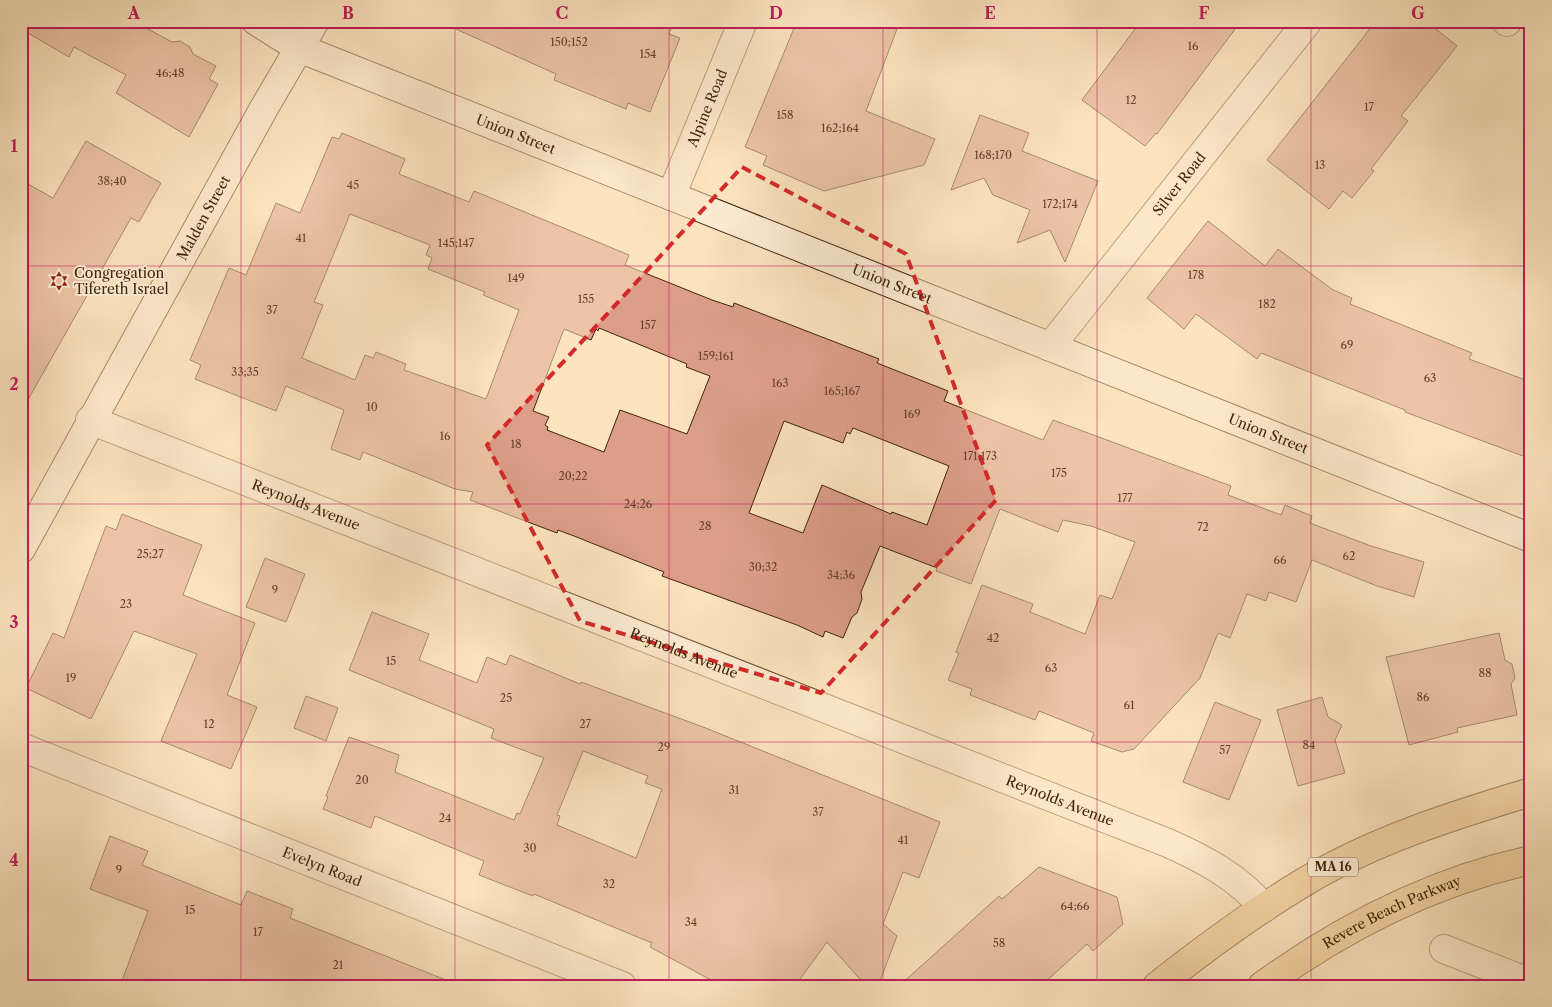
<svg xmlns="http://www.w3.org/2000/svg" width="1552" height="1007" viewBox="0 0 1552 1007" font-family="'Libre Caslon Text',serif">
	<rect width="100%" height="100%" fill="#fce4bf"/>
	<filter id="stains"><feTurbulence type="fractalNoise" baseFrequency=".004" numOctaves="4"/><feColorMatrix values="0 0 0 0 .2 0 0 0 0 .09 0 0 0 0 .02 0 0 0 .5 -.17"/></filter>
	<radialGradient id="worn" r=".72"><stop offset=".6" stop-color="#630" stop-opacity="0"/><stop offset="1" stop-color="#630" stop-opacity=".3"/></radialGradient>
	<path fill="#dc9e89" stroke="#412409" fill-rule="evenodd" d="M21,21H133L172,42L180,41L190,47L193,54L216,66L209,79L218,84L189,137L116,93L126,75L74,47L69,57L21,29Z
		M438,21H674L669,34L680,38L650,112L628,103L626,109L554,80L556,74Z
		M797,21H900L866,111L935,139L924,165L824,191L763,165L767,156L745,147Z
		M1141,21H1241L1157,134L1156,133L1145,146L1082,100Z
		M1376,21H1426L1457,46L1401,116L1408,121L1371,169L1374,171L1352,198L1343,191L1329,209L1267,160Z
		M980,115L1029,133L1022,151L1098,181L1065,262L1050,230L1017,243L1030,210L993,195L984,178L951,190Z
		M342,133L405,159L399,174L469,202L474,191L629,255L625,265L712,300L733,307L734,303L879,359L877,363L948,391L944,401L1043,440L1053,420L1231,486L1228,495L1281,515L1285,505L1312,516L1310,523L1371,546L1424,562L1414,597L1377,586L1312,560L1296,602L1269,592L1266,601L1247,594L1230,638L1218,633L1200,678L1134,749L1122,752L1091,741L1094,733L1039,711L1035,720L970,695L972,689L948,680L959,653L956,652L982,585L1033,604L1030,612L1085,634L1100,595L1112,599L1135,542L1091,526L1063,520L1058,532L1000,509L971,584L936,571L937,568L880,546L861,592L862,599L857,613L852,617L843,638L825,631L823,637L797,625L662,576L664,572L574,536L558,530L557,533L470,500L473,492L455,489L363,452L360,460L331,449L344,410L286,386L276,411L195,379L201,365L190,360L229,268L246,275L276,203L300,213L332,137L339,139ZM350,214L430,245L426,255L432,258L428,269L485,292L483,295L519,310L486,399L404,370L406,364L376,352L373,358L365,355L355,380L302,358L323,305L314,302ZM599,328L687,364L686,367L710,376L687,434L620,410L604,452L547,430L548,427L545,425L549,417L533,411L564,329L591,340L596,329L598,331ZM784,421L843,443L847,432L850,434L853,428L949,466L927,525L892,512L891,514L822,485L803,533L749,513Z
		M86,141L161,183L139,222L131,218L21,412V180L53,198Z
		M1208,221L1265,266L1278,249L1333,290L1352,298L1350,304L1472,353L1469,359L1531,382V459L1405,412V410L1261,353L1257,359L1196,314L1184,329L1147,298Z
		M122,514L202,545L183,595L255,623L227,695L257,707L231,769L161,741L197,654L134,631L91,719L26,688L53,633L64,638L106,526L116,530Z
		M265,558L305,574L286,622L246,607Z
		M372,612L429,634L419,660L477,683L487,657L506,665L510,655L580,684L581,682L703,727L940,822L919,878L903,872L883,924L897,936L878,986H866L827,942L795,986H722L650,947L652,943L534,894L533,896L479,875L484,861L375,816L371,828L323,809L328,797L326,796L349,737L399,755L395,772L514,820L517,813L520,814L544,758L491,738L494,729L349,670ZM583,751L648,776L645,783L662,789L636,858L557,825L560,816L557,815Z
		M1499,633L1505,660L1512,664L1515,678L1511,684L1517,715L1457,728L1458,732L1409,745L1386,657Z
		M306,696L338,708L326,741L294,728Z
		M1322,697L1328,717L1342,725L1335,740L1345,773L1298,786L1277,710Z
		M1215,702L1261,720L1229,800L1183,782Z
		M110,836L148,851L142,865L241,905L247,891L293,909L290,918L456,984V986H120L148,911L90,889Z
		M1039,867L1117,897L1123,924L1093,951L1087,944L1041,986H899L999,896L1002,899Z"/>
	<g fill="none" stroke-linecap="round" stroke-linejoin="round">
		<g stroke="#705436" stroke-width="30">
			<g id="street">
				<path d="M1506,21L1507,22"/>
				<path id="s1" d="M671,196L743,21"/>
				<path id="s2" d="M1050,347L1308,21"/>
				<path id="s3" d="M90,420L1168,843C1204,859 1238,877 1264,908"/>
				<path id="s4" d="M21,747L622,986"/>
				<path d="M1444,949L1531,983"/>
			</g>
		</g>
		<g stroke="#412409" stroke-width="30">
			<g id="secondary">
				<path id="s5" d="M256,21L299,48L1531,538"/>
				<path id="s6" d="M21,549L264,108L315,21"/>
			</g>
		</g>
		<g stroke="#412409" stroke-width="30">
			<g id="highway">
				<path d="M1157,986C1205,948 1254,912 1306,881C1375,840 1454,815 1531,792"/>
				<path id="s7" d="M1262,986C1342,928 1434,881 1531,860"/>
			</g>
		</g>
		<use href="#street" stroke="#fdedd5" stroke-width="28"/>
		<use href="#secondary" stroke="#fdedd5" stroke-width="28"/>
		<use href="#highway" stroke="#eec280" stroke-width="28"/>
	</g>
	<path d="M0 0H1552V1007H0ZM742,167L906,254L996,500L821,693L580,621L487,445Z" fill="#fce4bf" fill-opacity=".55" fill-rule="evenodd"/>
	<path fill="none" stroke="#d62828" stroke-width="4" stroke-dasharray="10 6" stroke-linejoin="round" d="M742,167L906,254L996,500L821,693L580,621L487,445Z"/>
	<path fill="none" stroke="#c2185b" stroke-width="1" stroke-opacity="0.55" d="M241,21V986M455,21V986M669,21V986M883,21V986M1097,21V986M1311,21V986M21,266H1531M21,504H1531M21,742H1531"/>
	<defs>
		<g id="synagogue-bare" transform="scale(1.5)"><path d="M0-6.5L5.6 3.2H-5.6ZM0 6.5L5.6-3.2H-5.6Z" fill="#8f2418" stroke="#fdedd5" stroke-width="2.5" paint-order="stroke"/></g>
	</defs>
	<g fill-rule="evenodd">
		<use href="#synagogue-bare" x="59" y="281"/>
	</g>
	<g text-anchor="middle" stroke-width="4" stroke-linejoin="round" paint-order="stroke">
		<g font-size="11" fill="#684229">
			<text x="569" y="46">150;152</text>
			<text x="1193" y="50">16</text>
			<text x="648" y="58">154</text>
			<text x="170" y="77">46;48</text>
			<text x="1131" y="104">12</text>
			<text x="1369" y="111">17</text>
			<text x="785" y="119">158</text>
			<text x="840" y="132">162;164</text>
			<text x="993" y="159">168;170</text>
			<text x="1320" y="169">13</text>
			<text x="112" y="185">38;40</text>
			<text x="353" y="189">45</text>
			<text x="1060" y="208">172;174</text>
			<text x="301" y="242">41</text>
			<text x="456" y="247">145;147</text>
			<text x="1196" y="279">178</text>
			<text x="516" y="282">149</text>
			<text x="586" y="303">155</text>
			<text x="1267" y="308">182</text>
			<text x="272" y="314">37</text>
			<text x="648" y="329">157</text>
			<text x="1347" y="349">69</text>
			<text x="716" y="360">159;161</text>
			<text x="245" y="376">33;35</text>
			<text x="1430" y="382">63</text>
			<text x="780" y="387">163</text>
			<text x="842" y="395">165;167</text>
			<text x="372" y="411">10</text>
			<text x="912" y="418">169</text>
			<text x="445" y="440">16</text>
			<text x="516" y="448">18</text>
			<text x="980" y="460">171;173</text>
			<text x="1059" y="477">175</text>
			<text x="573" y="480">20;22</text>
			<text x="1125" y="502">177</text>
			<text x="638" y="508">24;26</text>
			<text x="705" y="530">28</text>
			<text x="1203" y="531">72</text>
			<text x="150" y="558">25;27</text>
			<text x="1349" y="560">62</text>
			<text x="1280" y="564">66</text>
			<text x="763" y="571">30;32</text>
			<text x="841" y="579">34;36</text>
			<text x="275" y="594">9</text>
			<text x="126" y="608">23</text>
			<text x="993" y="642">42</text>
			<text x="391" y="665">15</text>
			<text x="1051" y="672">63</text>
			<text x="1485" y="677">88</text>
			<text x="71" y="682">19</text>
			<text x="1423" y="701">86</text>
			<text x="506" y="702">25</text>
			<text x="1129" y="709">61</text>
			<text x="209" y="728">12</text>
			<text x="585" y="728">27</text>
			<text x="1309" y="749">84</text>
			<text x="664" y="751">29</text>
			<text x="1225" y="754">57</text>
			<text x="362" y="784">20</text>
			<text x="734" y="794">31</text>
			<text x="818" y="816">37</text>
			<text x="445" y="822">24</text>
			<text x="903" y="844">41</text>
			<text x="530" y="852">30</text>
			<text x="119" y="874">9</text>
			<text x="609" y="888">32</text>
			<text x="1075" y="910">64;66</text>
			<text x="190" y="914">15</text>
			<text x="691" y="926">34</text>
			<text x="258" y="936">17</text>
			<text x="999" y="947">58</text>
			<text x="338" y="969">21</text>
		</g>
		<rect fill="#fdedd5" stroke="#796046" stroke-width="1" x="1308" y="857.5" width="50" height="19" rx="4"/>
		<g font-size="12" font-weight="bold" fill="#412409">
			<text x="1333" y="871">MA 16</text>
		</g>
		<g font-size="14" fill="#412409" stroke="#fdedd5">
			<text dy="5" stroke="none"><textPath href="#s1" startOffset="95">Alpine Road</textPath></text>
			<text dy="5" stroke="none"><textPath href="#s5" startOffset="284">Union Street</textPath></text>
			<text dy="5" stroke="none"><textPath href="#s2" startOffset="208">Silver Road</textPath></text>
			<text dy="5" stroke="none"><textPath href="#s6" startOffset="378">Malden Street</textPath></text>
			<text dy="5" stroke="none"><textPath href="#s5" startOffset="689">Union Street</textPath></text>
			<text dy="5" stroke="none"><textPath href="#s5" startOffset="1094">Union Street</textPath></text>
			<text dy="5" stroke="none"><textPath href="#s3" startOffset="232">Reynolds Avenue</textPath></text>
			<text dy="5" stroke="none"><textPath href="#s3" startOffset="638">Reynolds Avenue</textPath></text>
			<text dy="5" stroke="none"><textPath href="#s3" startOffset="1042">Reynolds Avenue</textPath></text>
			<text dy="5" stroke="none"><textPath href="#s4" startOffset="324">Evelyn Road</textPath></text>
			<text dy="5" stroke="none"><textPath href="#s7" startOffset="150">Revere Beach Parkway</textPath></text>
		</g>
		<g font-size="14" fill="#412409" stroke="#fdedd5" text-anchor="start">
			<text x="74" y="278">Congregation<tspan x="74" dy="16">Tifereth Israel</tspan></text>
		</g>
	</g>
	<rect width="1552" height="1007" fill="none" stroke="#fce4bf" stroke-width="55"/>
	<rect x="28" y="28" width="1496" height="952" fill="none" stroke="#c2185b" stroke-width="2"/>
	<g font-size="16" text-anchor="middle" font-weight="bold" fill="#c2185b">
		<text x="134" y="19">A</text>
		<text x="348" y="19">B</text>
		<text x="562" y="19">C</text>
		<text x="776" y="19">D</text>
		<text x="990" y="19">E</text>
		<text x="1204" y="19">F</text>
		<text x="1418" y="19">G</text>
		<text x="14" y="152">1</text>
		<text x="14" y="390">2</text>
		<text x="14" y="628">3</text>
		<text x="14" y="866">4</text>
	</g>
	<rect width="100%" height="100%" filter="url(#stains)"/>
	<rect width="100%" height="100%" fill="url(#worn)"/>
</svg>
